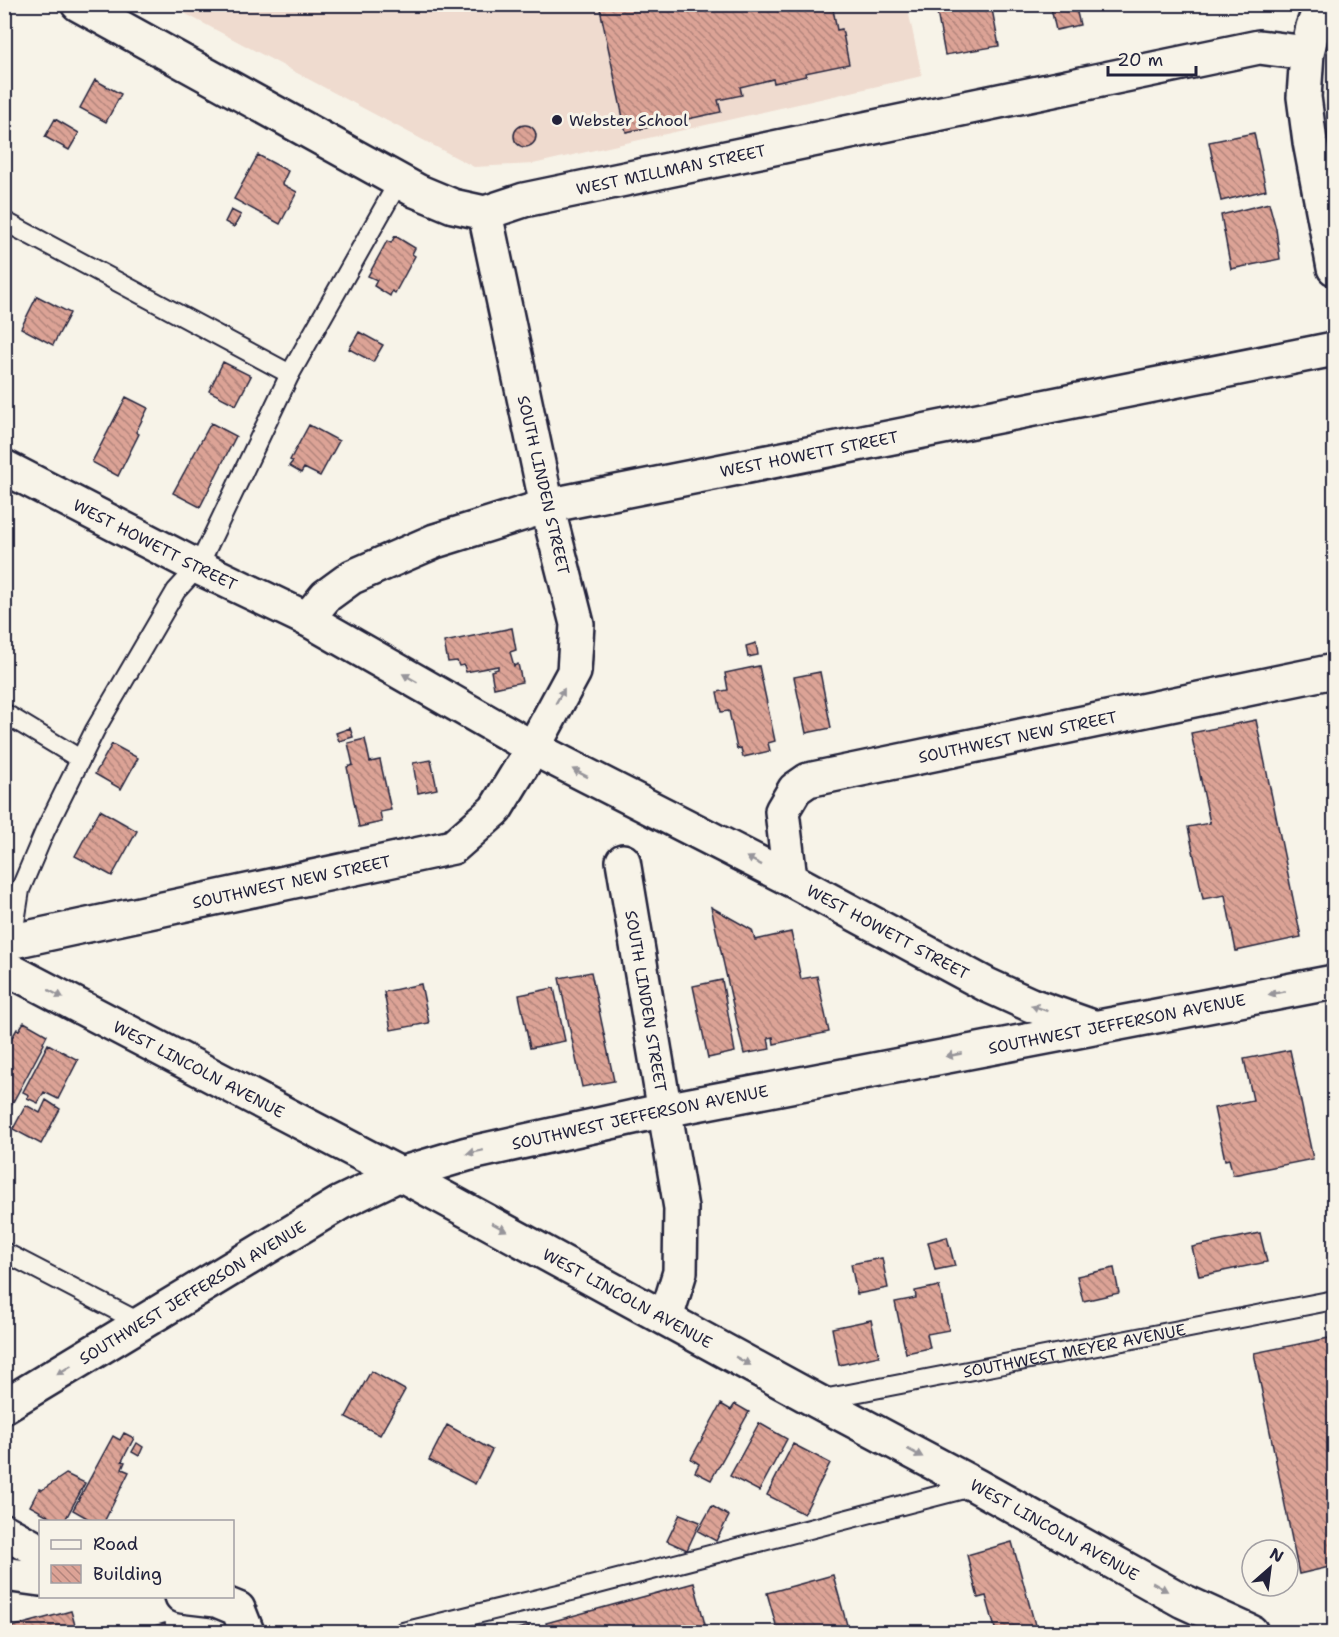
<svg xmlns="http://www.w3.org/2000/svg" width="1339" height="1637" viewBox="0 0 1339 1637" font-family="'Shantell Sans',sans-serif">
	<defs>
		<pattern id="building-back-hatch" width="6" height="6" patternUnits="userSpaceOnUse" patternTransform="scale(1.5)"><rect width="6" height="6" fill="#dca396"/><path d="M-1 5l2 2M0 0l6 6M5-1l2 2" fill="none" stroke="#b2847c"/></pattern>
	</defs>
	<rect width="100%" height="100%" fill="#f7f3e8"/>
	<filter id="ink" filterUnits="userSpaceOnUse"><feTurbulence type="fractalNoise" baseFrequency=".0167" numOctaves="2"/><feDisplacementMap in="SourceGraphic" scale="12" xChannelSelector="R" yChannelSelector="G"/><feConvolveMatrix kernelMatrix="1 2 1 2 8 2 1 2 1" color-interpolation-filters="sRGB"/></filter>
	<g filter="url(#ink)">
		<path fill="#efdbcf" d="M169,5H907L922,76L533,164L474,167Z"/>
		<path fill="url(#building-back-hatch)" stroke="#22223b" stroke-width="1.5" d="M599,4H832L837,30L842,29L849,64L805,73L806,76L774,83L773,79L740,87L742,95L718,100L721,112L626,132Z
			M979,4H991L999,46L945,55L937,12Z
			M1050,4H1075L1080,25L1056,30Z
			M95,80L121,94L106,122L80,108Z
			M55,119L79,133L69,150L45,137Z
			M514 136a11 11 0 1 1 22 0a11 11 0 1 1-22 0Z
			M1254,133L1266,190L1221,201L1209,142Z
			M258,155L288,171L282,184L297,192L280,224L234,199Z
			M1269,203L1276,229L1280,259L1231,269L1221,215Z
			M231,210L241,215L234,227L225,222Z
			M395,236L415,248L412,254L415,256L395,293L392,291L390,296L374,286L377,280L368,276L387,241L391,243Z
			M37,296L70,313L53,345L21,328Z
			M359,332L383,345L373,362L349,349Z
			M223,362L251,376L236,405L209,391Z
			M126,397L148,408L136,432L139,434L118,476L92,462Z
			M211,423L236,436L200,507L173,493Z
			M309,425L339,441L320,476L304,468L301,473L289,466L293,461L290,460Z
			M512,628L516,650L510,652L514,666L518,664L522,682L494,688L491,671L498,669V666L466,672L464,665L459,666L457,661L448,662L444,642Z
			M756,643L758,655L748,657L746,646Z
			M759,666L775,741L768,743L770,751L743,757L741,748L737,749L729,711L721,712L717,692L728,690L725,673Z
			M820,672L831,728L806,733L794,677Z
			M1256,720L1301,937L1236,951L1225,895L1203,899L1188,827L1210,823L1191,733Z
			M350,728L353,737L339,741L336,733Z
			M365,739L370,762L380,760L391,810L380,812L382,822L359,827L347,767L353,765L348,743Z
			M112,744L138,758L121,789L95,774Z
			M431,760L437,789L418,793L413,763Z
			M100,810L137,831L112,876L75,856Z
			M711,907L752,930L755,940L791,932L801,979L817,976L829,1032L774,1044L773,1037L768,1038L770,1049L744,1054Z
			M591,972L614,1081L582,1087L559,978Z
			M722,980L735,1052L708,1058L693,986Z
			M421,984L429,1023L391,1030L384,992Z
			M554,988L565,1041L530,1048L519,995Z
			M24,1022L47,1035L43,1043L44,1044L4,1119V1051L17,1029L19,1030Z
			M48,1044L78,1060L58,1099L44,1092L38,1103L27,1098L29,1095L23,1092Z
			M1290,1050L1313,1159L1233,1175L1229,1159L1225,1160L1214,1108L1253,1100L1244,1059Z
			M46,1100L60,1109L41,1144L13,1129L26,1105L40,1113Z
			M1334,1134V1156L1330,1135Z
			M1260,1233L1267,1262L1199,1276L1192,1247Z
			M947,1237L955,1266L935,1270L928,1242Z
			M882,1258L888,1288L857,1294L851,1264Z
			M1114,1268L1119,1293L1083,1301L1077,1276Z
			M939,1286L949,1330L927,1334L930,1348L906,1353L895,1302L916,1298L915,1291Z
			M871,1320L879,1356L839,1365L832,1328Z
			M1334,1337V1566L1299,1574L1254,1353Z
			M371,1371L405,1390L380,1435L346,1417Z
			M721,1404L731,1410L735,1404L749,1412L711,1480L695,1472L699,1464L691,1459Z
			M759,1423L787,1439L759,1491L730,1476Z
			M447,1425L492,1450L475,1484L429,1460Z
			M124,1433L134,1438L122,1461L125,1462L122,1469L129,1472L104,1522H94L73,1510L113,1436L120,1440Z
			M137,1443L143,1447L139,1456L132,1452Z
			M793,1444L830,1463L804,1514L767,1495Z
			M66,1474L85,1483L64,1522H59L30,1506L39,1489L42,1490Z
			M712,1506L729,1516L716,1541L698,1531Z
			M680,1514L700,1522L687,1550L667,1541Z
			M1012,1542L1037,1632H996L986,1596L978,1598L967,1555Z
			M833,1575L849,1632H778L767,1593Z
			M694,1583L707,1632H549L546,1623Z
			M71,1611L77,1632H4V1629Z
			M165,1623L167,1632H144L143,1629Z
			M529,1626L530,1632H505Z"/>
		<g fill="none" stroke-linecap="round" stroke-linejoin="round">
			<g stroke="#22223b" stroke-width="22">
				<g id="service">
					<path d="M4,221L290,374"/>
					<path d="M4,713L80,759"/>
					<path d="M12,941L20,890L45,831L95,730L176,591L198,567L290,374L399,181"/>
					<path d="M4,1252L141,1323"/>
					<path id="s1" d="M818,1400L1334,1300"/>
					<path d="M403,1632L579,1589L975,1486"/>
				</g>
			</g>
			<g stroke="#22223b" stroke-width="38">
				<g id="minor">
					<path id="s2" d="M78,4L417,191L453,206L485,213L524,200L1259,47L1307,53"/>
					<path id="s3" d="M307,619L326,596L352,577L435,541L547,506L1334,349"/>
					<path id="s4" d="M623,861L681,1208L680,1272L666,1318"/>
					<path id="s5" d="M790,879L782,811L795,789L808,780L1334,671"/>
					<path id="s6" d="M4,943L453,847L495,810L533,748L574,672L577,624L547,506L485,213"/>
					<path d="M4,1531L40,1551"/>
					<path d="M4,1574L40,1579"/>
					<path d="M182,1596L216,1600L238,1609L247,1632"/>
				</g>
			</g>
			<g stroke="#22223b" stroke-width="38">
				<g id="secondary">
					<path d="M1322,4L1313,27L1307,53L1304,97L1310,142L1334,268"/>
					<path id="s7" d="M4,467L198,567L307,619L533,748L790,879L987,985L1031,1005L1093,1027"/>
					<path id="s8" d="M4,967L400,1174L815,1400L977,1486L1183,1601L1251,1632"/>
					<path id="s9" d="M4,1406L340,1203L400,1174L467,1154L665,1110L1334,982"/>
				</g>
			</g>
			<use href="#service" stroke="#f7f3e8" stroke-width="18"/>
			<use href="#minor" stroke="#f7f3e8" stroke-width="33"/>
			<use href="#secondary" stroke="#f7f3e8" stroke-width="33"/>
		</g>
		<defs><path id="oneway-solid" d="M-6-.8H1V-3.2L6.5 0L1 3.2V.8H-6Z" transform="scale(1.5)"/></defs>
		<g fill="#97959a">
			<use href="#oneway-solid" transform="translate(410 678) rotate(-150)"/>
			<use href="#oneway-solid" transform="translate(560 696) rotate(-60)"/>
			<use href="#oneway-solid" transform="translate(580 773) rotate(-153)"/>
			<use href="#oneway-solid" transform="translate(754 861) rotate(-153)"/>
			<use href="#oneway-solid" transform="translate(1277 993) rotate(169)"/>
			<use href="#oneway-solid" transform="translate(56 994) rotate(28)"/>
			<use href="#oneway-solid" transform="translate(1039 1008) rotate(-160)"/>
			<use href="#oneway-solid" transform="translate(954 1055) rotate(169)"/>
			<use href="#oneway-solid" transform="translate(475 1152) rotate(168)"/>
			<use href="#oneway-solid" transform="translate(499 1227) rotate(28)"/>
			<use href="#oneway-solid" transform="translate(743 1361) rotate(29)"/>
			<use href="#oneway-solid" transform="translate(64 1370) rotate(148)"/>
			<use href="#oneway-solid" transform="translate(915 1453) rotate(28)"/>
			<use href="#oneway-solid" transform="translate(1160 1587) rotate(29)"/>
		</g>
	</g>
	<circle fill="#22223b" stroke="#f7f3e8" stroke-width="2" cx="557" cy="120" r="6"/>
	<g text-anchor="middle" stroke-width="6" stroke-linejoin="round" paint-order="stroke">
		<g font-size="16" fill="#22223b" stroke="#f7f3e8" text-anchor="start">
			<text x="569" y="126">Webster School</text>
		</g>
		<g font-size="16" fill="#22223b" stroke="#f7f3e8">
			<text dy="6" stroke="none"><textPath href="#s2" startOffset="650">WEST MILLMAN STREET</textPath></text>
			<text dy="6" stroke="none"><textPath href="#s3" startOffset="537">WEST HOWETT STREET</textPath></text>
			<text transform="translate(544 485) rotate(77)" y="6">SOUTH LINDEN STREET</text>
			<text dy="6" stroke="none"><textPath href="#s7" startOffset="170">WEST HOWETT STREET</textPath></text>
			<text dy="6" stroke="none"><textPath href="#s5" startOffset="324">SOUTHWEST NEW STREET</textPath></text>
			<text dy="6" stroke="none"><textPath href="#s6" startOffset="294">SOUTHWEST NEW STREET</textPath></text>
			<text dy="6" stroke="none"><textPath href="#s7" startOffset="999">WEST HOWETT STREET</textPath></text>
			<text dy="6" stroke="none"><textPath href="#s4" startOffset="142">SOUTH LINDEN STREET</textPath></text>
			<text dy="6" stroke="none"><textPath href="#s9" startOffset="1192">SOUTHWEST JEFFERSON AVENUE</textPath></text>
			<text dy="6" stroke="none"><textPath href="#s8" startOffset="220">WEST LINCOLN AVENUE</textPath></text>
			<text dy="6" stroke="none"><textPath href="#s9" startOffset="706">SOUTHWEST JEFFERSON AVENUE</textPath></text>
			<text dy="6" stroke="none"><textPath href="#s9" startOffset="220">SOUTHWEST JEFFERSON AVENUE</textPath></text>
			<text dy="6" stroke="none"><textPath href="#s8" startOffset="706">WEST LINCOLN AVENUE</textPath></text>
			<text dy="6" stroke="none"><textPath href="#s1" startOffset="261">SOUTHWEST MEYER AVENUE</textPath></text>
			<text dy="6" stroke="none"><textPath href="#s8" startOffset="1192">WEST LINCOLN AVENUE</textPath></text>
		</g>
	</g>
	<rect width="1339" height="1637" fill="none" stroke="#f7f3e8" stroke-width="24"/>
	<rect x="12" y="12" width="1315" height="1613" fill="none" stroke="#22223b" stroke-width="2" filter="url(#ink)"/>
	<rect x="39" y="1520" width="195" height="78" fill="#f7f3e8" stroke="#a29fa3" stroke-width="1.5"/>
	<rect x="51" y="1540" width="30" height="9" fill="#f7f3e8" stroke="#a29fa3" stroke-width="1.5"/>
	<text x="93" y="1550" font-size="18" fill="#22223b">Road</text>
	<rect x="51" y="1565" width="30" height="18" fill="url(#building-back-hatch)" stroke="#a29fa3" stroke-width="1.5"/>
	<text x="93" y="1580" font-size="18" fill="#22223b">Building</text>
	<g transform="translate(1270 1568) rotate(28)"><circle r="28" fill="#f7f3e8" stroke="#a29fa3" stroke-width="1.5"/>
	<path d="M0-4.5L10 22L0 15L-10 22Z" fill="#22223b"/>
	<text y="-9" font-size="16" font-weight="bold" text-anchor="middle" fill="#22223b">N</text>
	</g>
	<path d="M1108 66v9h88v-9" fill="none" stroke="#22223b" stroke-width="3"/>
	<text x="1117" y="66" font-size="18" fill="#22223b" stroke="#f7f3e8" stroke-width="4.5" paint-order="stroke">20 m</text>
</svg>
